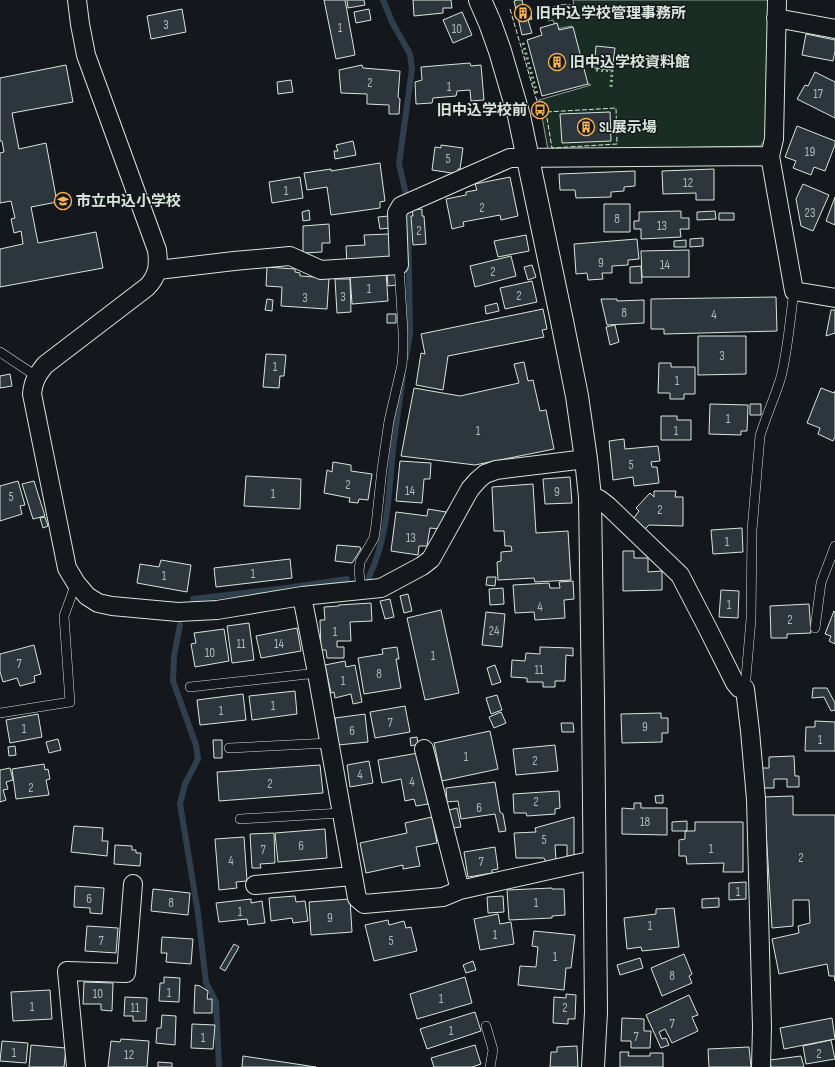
<svg xmlns="http://www.w3.org/2000/svg" width="835" height="1067" viewBox="0 0 835 1067" font-family="'Sofia Sans Condensed','Noto Sans JP',sans-serif">
	<rect width="100%" height="100%" fill="#14181c"/>
	<path fill="#1a2d24" stroke="#939e99" d="M573,0H772L768,137L760,146L548,150L539,100L591,85L590,84H587L572,26L556,29L553,20L548,21L546,10C555,6 564,2 574,6Z"/>
	<g fill="none" stroke-linecap="round" stroke-linejoin="round">
		<path stroke="#2f3f4d" stroke-width="6" d="M383,0L392,22L410,54L412,69L399,164L406,194
			M406,357L410,334L408,215
			M369,577C388,537 389,492 393,449C396,424 400,400 403,376
			M193,599L286,588L347,579
			M180,625L174,656L173,681L196,745L198,759L185,784L180,804L198,913L206,983L216,1002L219,1067"/>
	</g>
	<path fill="#2c363c" stroke="#d8e6dc" d="M324,0H345L355,55L336,59Z
		M347,0H364L365,5L348,8Z
		M413,0H451L452,8H443V13L414,16Z
		M517,0H522L524,8L528,7L532,19L528,20L532,33L522,35L514,1Z
		M182,9L186,32L151,39L147,16Z
		M369,9L371,20L356,23L354,12Z
		M462,12L472,35L453,43L443,20Z
		M557,23L559,30L573,27L588,84L542,96L527,40L542,35L540,28Z
		M806,34L835,40V51L833,61L802,55Z
		M596,46L615,48L612,70L594,68Z
		M470,63L471,66L481,65L484,100L471,101L470,90L457,91L456,96L433,98L432,103L416,104L415,82L422,80L421,67Z
		M66,65L73,102L12,113L19,149L46,143L57,202L31,207L38,243L96,232L103,268L0,287V249L23,244L21,231L14,233L11,219L15,218L11,201L0,203V153L4,152L2,141H0V78Z
		M362,65L363,68L400,71L398,97L400,99L399,114H389V105L367,104V94L341,93L339,70Z
		M815,72L835,82V118L797,99L805,85L808,86Z
		M291,80L293,92L278,94L277,82Z
		M610,112L611,141L562,143L560,114Z
		M797,126L835,141V145L825,171L814,167L811,175L793,168L796,161L785,157Z
		M353,141L356,155L335,159L334,151H338L336,145Z
		M441,145L463,148L460,169H458V174L432,170L435,147L441,148Z
		M380,163L385,201L380,202V208L331,215L327,187L307,190L304,173L331,169V171Z
		M714,169V200H696V193L663,194L662,171Z
		M635,171V186L624,187V191L611,192V197L576,198L575,190H560L559,174Z
		M300,177L303,198L272,203L269,182Z
		M510,177L518,216L501,220L500,215L463,222L464,226L452,229L446,199L466,195V192L477,190L475,184Z
		M803,184L829,195L813,231L801,226L796,199Z
		M835,197V225L826,221Z
		M604,204H630V232H604Z
		M422,209V216H424L426,244L413,245L411,216H413L412,210Z
		M309,210L310,220L303,221L302,212Z
		M681,211V218H689V229H680L681,237L641,239V229H634V221H639V212Z
		M715,211L716,219L697,220V212Z
		M719,213H734V220H719Z
		M389,216L390,228L380,229L378,217Z
		M329,224L330,243H322V252L303,253V226Z
		M389,234L391,257L347,265L346,246L365,245L364,235Z
		M526,235L529,251L498,257L494,241Z
		M703,238V246L690,247V239Z
		M637,239L639,259L628,260V265L612,266V273H602L603,279L588,280L587,273L576,274L574,244Z
		M686,240V247H674V241Z
		M689,250V277H642L641,251Z
		M511,256L516,276L475,287L470,266Z
		M532,265L536,277L528,280L524,267Z
		M641,266L642,283H630V267Z
		M267,267L295,269V272L300,273V276L329,278L327,309L281,306L282,287L266,286Z
		M395,272L396,285L388,286L387,273Z
		M386,273L388,301L352,304L350,275Z
		M335,279H350L351,312L337,313Z
		M532,281L537,302L505,309L500,288Z
		M776,297L777,331L664,334V329H651V299Z
		M267,299L273,300L272,311L265,310Z
		M601,299H617V301L644,300V323L607,325Z
		M497,303L499,311L486,314L485,306Z
		M543,309L547,329L542,330L544,337L448,356L443,390L416,385L421,353L425,354L421,334Z
		M831,310H835V333L826,336Z
		M387,314H396V323H387Z
		M615,325L619,342L610,345L606,327Z
		M698,336H746V374L698,375Z
		M266,354L286,355L284,376H280L279,388L263,387Z
		M524,362L528,381L533,380L540,411L546,410L554,449L475,465L401,456L414,388L460,396L519,383L514,364Z
		M659,363H671V367H695V394H684V399H670V393H658Z
		M10,374L12,386L0,388V376Z
		M821,388L834,393L835,391V437L833,441L818,434L820,428L807,423Z
		M710,404L748,405L747,431H741V435L709,434Z
		M750,404H761V415H750Z
		M661,416H677V420H691V440H661Z
		M624,439L625,449L658,446L660,461L651,462L652,467H657L659,483L634,486L633,477L613,480L609,441Z
		M400,461L431,463L430,479H424L422,503L396,501Z
		M333,462L351,465V471L372,474L368,500L359,499L358,503L349,502L350,498L324,493L327,470L332,472Z
		M246,476L301,479L300,509L244,506Z
		M570,477L572,503L545,504L543,479Z
		M18,481L25,505L20,506L22,514L0,521V486Z
		M34,481L45,516L33,519L22,484Z
		M533,484L536,533L568,531L571,580L535,582L534,578L498,580L497,562L501,561V552L512,551L511,546H505L504,531H494L492,487Z
		M654,491H676L675,497H683V526L649,525L644,530L633,519L639,511L636,508L650,493L654,497Z
		M428,509L446,512L445,522L440,529L430,528L427,546H419L418,555L391,551L396,512L427,516Z
		M45,517L48,526L43,528L40,518Z
		M742,528L743,552L713,554L711,530Z
		M337,545L360,547L361,549L352,563L335,561Z
		M623,551H634V558H648V572L662,571V590L623,591Z
		M290,559L292,578L216,587L214,568Z
		M161,560L191,565L187,592L137,583L140,564L159,567Z
		M487,577H496L495,586L486,585Z
		M573,581L574,599L564,600L565,618L535,620L534,612L515,613L513,585L549,583L550,588H560L559,582Z
		M503,588L504,604L490,605L489,589Z
		M721,590L739,591L738,618L719,617Z
		M408,594L412,611L404,613L400,596Z
		M390,599L394,617L385,619L380,601Z
		M371,603L372,621L350,622L351,641H337V647H344V658H327L326,650H321L320,620H325L324,607L339,606V605Z
		M809,604L811,633L787,634V638H771L770,606Z
		M441,610L459,693L425,700L407,618Z
		M834,611L835,612V644L829,641L831,636L825,634Z
		M486,612L505,614L502,647L482,645Z
		M249,623L254,660L232,663L227,626Z
		M297,628L301,651L261,658L256,636Z
		M224,629L229,661L195,667L191,644L196,643L194,633Z
		M34,645L41,674L34,676L35,682L20,686L17,678L3,682L0,672V654Z
		M397,647L399,659H396L401,688L364,694L358,658L383,654L382,649Z
		M540,647L573,648V656L566,655L565,681H555V687H543V682H527V678L511,677L512,660L525,661L526,653L540,654Z
		M345,661L346,667L355,665L362,702L353,704L351,694L335,698L334,692L331,693L325,665Z
		M495,665L501,682L492,685L487,668Z
		M813,688H827L835,703V710L831,711L824,697L812,698Z
		M295,691L297,714L252,720L249,696Z
		M243,694L246,720L200,725L197,700Z
		M497,695L502,710L491,714L486,698Z
		M405,706L410,732L375,738L370,712Z
		M501,712L506,723L494,728L489,717Z
		M661,713V718H668V733H662V742L622,743L621,714Z
		M38,714L42,737L10,743L6,720Z
		M365,714L368,742L338,745L335,718Z
		M815,721L835,722V751H805L806,727H815Z
		M561,723H573L574,732H562Z
		M490,731L498,769L442,781L434,743Z
		M417,737L418,744L411,746L410,738Z
		M58,739L61,750L49,753L46,742Z
		M213,740H222V758H214Z
		M555,745L558,771L516,775L513,749Z
		M15,746L16,755L9,756L8,747Z
		M418,753L428,804L416,806L414,799L405,801L401,779L382,783L378,760Z
		M794,756L795,776H799V787H787V779H774V788H759V768H769V757Z
		M369,761L373,783L350,787L347,765Z
		M44,764L45,770L48,769L50,779L46,780L49,795L16,799L12,769Z
		M320,765L323,793L219,801L217,772Z
		M10,768L13,780L6,782L8,789L3,790L6,800L0,802V770Z
		M495,782L500,812L503,814L506,831L499,832L495,814L461,819L458,801L447,802L446,788Z
		M559,791L560,808L555,809V814L527,816L526,813H514L513,794Z
		M663,795V803H656L655,796Z
		M793,796V815H835V981L834,976H829L827,964L779,974L772,939L799,933L798,926L810,923L809,900H793V926L772,928L764,797Z
		M634,803H641V808H667V835L622,834V808L634,809Z
		M457,808L461,827L453,828L449,810Z
		M432,817L437,843L416,847L420,866L403,869V865L366,873L360,843L407,833L405,823Z
		M574,817V855L567,856V845H555L556,860L546,862L544,858H516L514,833L536,832L535,828Z
		M687,821V831H672V822Z
		M695,822H743V872H723L724,863L687,864L686,856H679V840L685,839V831H695Z
		M74,826L103,828L102,841H108L107,856L71,852Z
		M325,829L327,858L278,862L275,833Z
		M274,833L275,863L260,864L261,868H252L250,834Z
		M244,837L247,881L236,882L237,888L219,890L215,839Z
		M115,845L132,846V850H136V853H141L140,866L114,864Z
		M495,847L498,869L492,870V873L468,877L464,852Z
		M746,882V899L729,900V883Z
		M75,886L104,888L102,914L90,913V908L74,907Z
		M552,888V889H564L565,915L552,916V918L509,920L507,890Z
		M153,889L190,893L188,915L151,911Z
		M295,896L296,902L305,901L308,921L293,923L292,918L271,921L269,898Z
		M503,896L504,912L488,913L487,897Z
		M719,898V907L702,908V899Z
		M251,899V903L262,901L265,923L248,925L247,919L219,922L216,903Z
		M350,899L352,932L311,935L309,902Z
		M674,908L679,947L642,951L641,947L627,949L624,918L656,914V909Z
		M498,914L500,924L511,922L514,944L480,950L474,919Z
		M388,920L389,925L404,921L406,928L411,927L417,951L374,961L365,925Z
		M87,926L118,928L116,953L85,951Z
		M534,931L575,935L571,968H566L564,990L518,985L520,966L536,967L538,947L532,946Z
		M162,937L193,939L191,964L166,962L167,953H161Z
		M234,944L239,947L225,971L220,968Z
		M684,954L692,974L689,976L692,983L662,996L651,968Z
		M640,958L643,968L620,975L617,965Z
		M473,961L476,970L466,973L463,965Z
		M164,977L180,978L179,1002L159,1001L160,983H164Z
		M465,977L472,1003L417,1019L410,994Z
		M84,982L113,983L112,1011L101,1010V1004H83Z
		M195,985L200,986L208,991L207,999H212V1013H194Z
		M50,990L52,1019L13,1021L11,992Z
		M566,994L576,995L575,1019H568V1024L553,1023L554,997L566,998Z
		M689,995L698,1015L692,1017L698,1031L672,1043L665,1029L659,1032L662,1039L666,1038L669,1045L661,1048L646,1015Z
		M125,997L147,998L146,1021H133V1016H124Z
		M475,1012L481,1031L427,1049L420,1029Z
		M162,1015L176,1016L175,1045L156,1043L157,1028H161Z
		M622,1018L644,1019V1031H651L650,1048H631V1041H621Z
		M832,1018L835,1039L784,1049L780,1028Z
		M192,1024L215,1025L213,1049L191,1048Z
		M121,1039L149,1041L147,1067H108L111,1041L120,1042Z
		M831,1040L835,1059L806,1064L803,1046Z
		M2,1041L28,1043L26,1063L0,1061Z
		M31,1045L66,1048L64,1067H29Z
		M475,1045L481,1064L472,1067H434L431,1058Z
		M577,1046L578,1067H550L551,1052H557V1047Z
		M749,1047L751,1067H709L708,1049Z
		M620,1052H629L628,1056H650V1053H663V1067H620Z
		M243,1056L316,1067H242Z
		M801,1056L804,1067H771L770,1060Z
		M158,1062L172,1063V1067H158Z"/>
	<g fill="none" stroke-linecap="round" stroke-linejoin="round">
		<g stroke="#d8e6dc" stroke-width="10">
			<path id="service" d="M0,352L36,376
				M361,589L359,571L360,562L374,538L376,525L382,469L389,421L402,365L403,351V332L399,265
				M815,628L821,583L835,546
				M190,687L317,673
				M745,689L751,619L752,530L760,436C766,416 775,397 781,377C788,349 790,319 794,291
				M0,713L70,702L64,616L76,583
				M229,748L329,743
				M240,819L341,813
				M486,1026L493,1050L490,1067"/>
		</g>
		<g stroke="#d8e6dc" stroke-width="20">
			<path id="minor" d="M77,0L80,24L86,55L157,250C159,265 158,276 147,287L45,365C37,375 33,382 32,394L67,568L76,583L87,596L98,603L112,606L178,612L217,610L302,596L381,588L422,566L431,559L470,489L478,480L485,474L496,470L586,459
				M777,0L774,139L770,156L794,291L835,298
				M776,18L835,29
				M158,270L234,261L290,256L321,270L399,265L397,213L401,206L510,158L770,156
				M590,497L599,499L608,506L680,575L708,629L735,683L739,688L745,689L750,731L756,799L762,1027L761,1067
				M302,596L317,673L357,898L364,904L443,897L460,890L594,860
				M424,749L460,890
				M255,885L352,876
				M76,1067L67,971L126,973L133,884"/>
		</g>
		<g stroke="#d8e6dc" stroke-width="24">
			<path id="secondary" d="M480,0L490,23L500,51L519,116L562,321L577,396L586,459L590,497L593,699L596,1012L593,1067"/>
		</g>
		<use href="#service" stroke="#14181c" stroke-width="9"/>
		<use href="#minor" stroke="#14181c" stroke-width="18"/>
		<use href="#secondary" stroke="#14181c" stroke-width="22"/>
		<path stroke="#8ac095" stroke-width="3" stroke-dasharray="2 3" stroke-linecap="butt" d="M523,43L537,94
			M596,70L612,71L611,87"/>
		<path stroke="#d8e6dc" stroke-width="1" stroke-dasharray="5 2" stroke-linecap="butt" d="M510,9L536,98L540,109L546,112L616,108L617,144L552,148L546,112"/>
	</g>
	<defs>
		<g id="building-ring" transform="scale(0.9)"><circle r="9.5" fill="#14181c" stroke="#ffb74d" stroke-width="1.5"/><path d="M-4-6H4V6H1V3H-1V6H-4ZM-2.5-4.3h1.7v1.8h-1.7ZM.8-4.3h1.7v1.8H.8ZM-2.5-1h1.7V.8h-1.7ZM.8-1h1.7V.8H.8Z" fill="#ffb74d"/></g>
		<g id="bus-ring" transform="scale(0.9)"><circle r="9.5" fill="#14181c" stroke="#ffb74d" stroke-width="1.5"/><path d="M-5-6H5V4H4V6H2V4H-2V6H-4V4H-5ZM-3.5-4V0h7V-4ZM-3.5 1.2v1.5H-2V1.2ZM2 1.2v1.5H3.5V1.2Z" fill="#ffb74d"/></g>
		<g id="school-ring" transform="scale(0.9)"><circle r="9.5" fill="#14181c" stroke="#ffb74d" stroke-width="1.5"/><path d="M0-5L7-2L0 1L-7-2ZM-4 1L0 2.5L4 1V4Q0 6-4 4Z" fill="#ffb74d"/></g>
	</defs>
	<g fill-rule="evenodd">
		<use href="#building-ring" x="523" y="13"/>
		<use href="#building-ring" x="557" y="62"/>
		<use href="#bus-ring" x="540" y="110"/>
		<use href="#building-ring" x="586" y="127"/>
		<use href="#school-ring" x="63" y="201"/>
	</g>
	<g text-anchor="middle" stroke-width="3" stroke-linejoin="round" paint-order="stroke">
		<g font-size="13" fill="#adbab4">
			<text x="166" y="29">3</text>
			<text x="340" y="32">1</text>
			<text x="457" y="33">10</text>
			<text x="370" y="87">2</text>
			<text x="449" y="91">1</text>
			<text x="818" y="98">17</text>
			<text x="810" y="156">19</text>
			<text x="448" y="163">5</text>
			<text x="688" y="187">12</text>
			<text x="286" y="195">1</text>
			<text x="482" y="212">2</text>
			<text x="810" y="217">23</text>
			<text x="617" y="223">8</text>
			<text x="662" y="230">13</text>
			<text x="419" y="235">2</text>
			<text x="601" y="267">9</text>
			<text x="665" y="269">14</text>
			<text x="493" y="276">2</text>
			<text x="369" y="293">1</text>
			<text x="519" y="300">2</text>
			<text x="343" y="301">3</text>
			<text x="305" y="302">3</text>
			<text x="624" y="317">8</text>
			<text x="714" y="319">4</text>
			<text x="722" y="360">3</text>
			<text x="275" y="371">1</text>
			<text x="677" y="385">1</text>
			<text x="728" y="423">1</text>
			<text x="478" y="435">1</text>
			<text x="676" y="435">1</text>
			<text x="631" y="469">5</text>
			<text x="348" y="489">2</text>
			<text x="410" y="495">14</text>
			<text x="557" y="496">9</text>
			<text x="273" y="498">1</text>
			<text x="11" y="501">5</text>
			<text x="660" y="514">2</text>
			<text x="411" y="542">13</text>
			<text x="727" y="546">1</text>
			<text x="253" y="578">1</text>
			<text x="164" y="580">1</text>
			<text x="729" y="609">1</text>
			<text x="540" y="611">4</text>
			<text x="790" y="624">2</text>
			<text x="494" y="635">24</text>
			<text x="335" y="636">1</text>
			<text x="241" y="648">11</text>
			<text x="279" y="648">14</text>
			<text x="210" y="657">10</text>
			<text x="433" y="660">1</text>
			<text x="19" y="668">7</text>
			<text x="539" y="674">11</text>
			<text x="379" y="678">8</text>
			<text x="343" y="685">1</text>
			<text x="273" y="710">1</text>
			<text x="221" y="715">1</text>
			<text x="390" y="727">7</text>
			<text x="645" y="731">9</text>
			<text x="24" y="733">1</text>
			<text x="352" y="735">6</text>
			<text x="820" y="744">1</text>
			<text x="466" y="761">1</text>
			<text x="535" y="765">2</text>
			<text x="360" y="779">4</text>
			<text x="412" y="786">4</text>
			<text x="270" y="788">2</text>
			<text x="31" y="792">2</text>
			<text x="536" y="806">2</text>
			<text x="479" y="812">6</text>
			<text x="645" y="826">18</text>
			<text x="544" y="844">5</text>
			<text x="301" y="850">6</text>
			<text x="711" y="853">1</text>
			<text x="263" y="854">7</text>
			<text x="801" y="862">2</text>
			<text x="231" y="865">4</text>
			<text x="481" y="866">7</text>
			<text x="738" y="896">1</text>
			<text x="89" y="903">6</text>
			<text x="171" y="907">8</text>
			<text x="536" y="907">1</text>
			<text x="240" y="916">1</text>
			<text x="330" y="922">9</text>
			<text x="650" y="930">1</text>
			<text x="495" y="939">1</text>
			<text x="101" y="945">7</text>
			<text x="391" y="945">5</text>
			<text x="555" y="961">1</text>
			<text x="672" y="980">8</text>
			<text x="169" y="997">1</text>
			<text x="98" y="998">10</text>
			<text x="441" y="1003">1</text>
			<text x="32" y="1011">1</text>
			<text x="135" y="1012">11</text>
			<text x="565" y="1012">2</text>
			<text x="672" y="1028">7</text>
			<text x="451" y="1035">1</text>
			<text x="636" y="1041">7</text>
			<text x="203" y="1042">1</text>
			<text x="14" y="1057">1</text>
			<text x="819" y="1058">2</text>
			<text x="129" y="1059">12</text>
		</g>
		<g font-size="15" font-weight="bold" fill="#d8e6dc" stroke="#14181c" text-anchor="start">
			<text x="536" y="18">旧中込学校管理事務所</text>
			<text x="570" y="67">旧中込学校資料館</text>
			<text x="527" y="115" text-anchor="end">旧中込学校前</text>
			<text x="599" y="132">SL展示場</text>
			<text x="76" y="206">市立中込小学校</text>
		</g>
	</g>
</svg>
